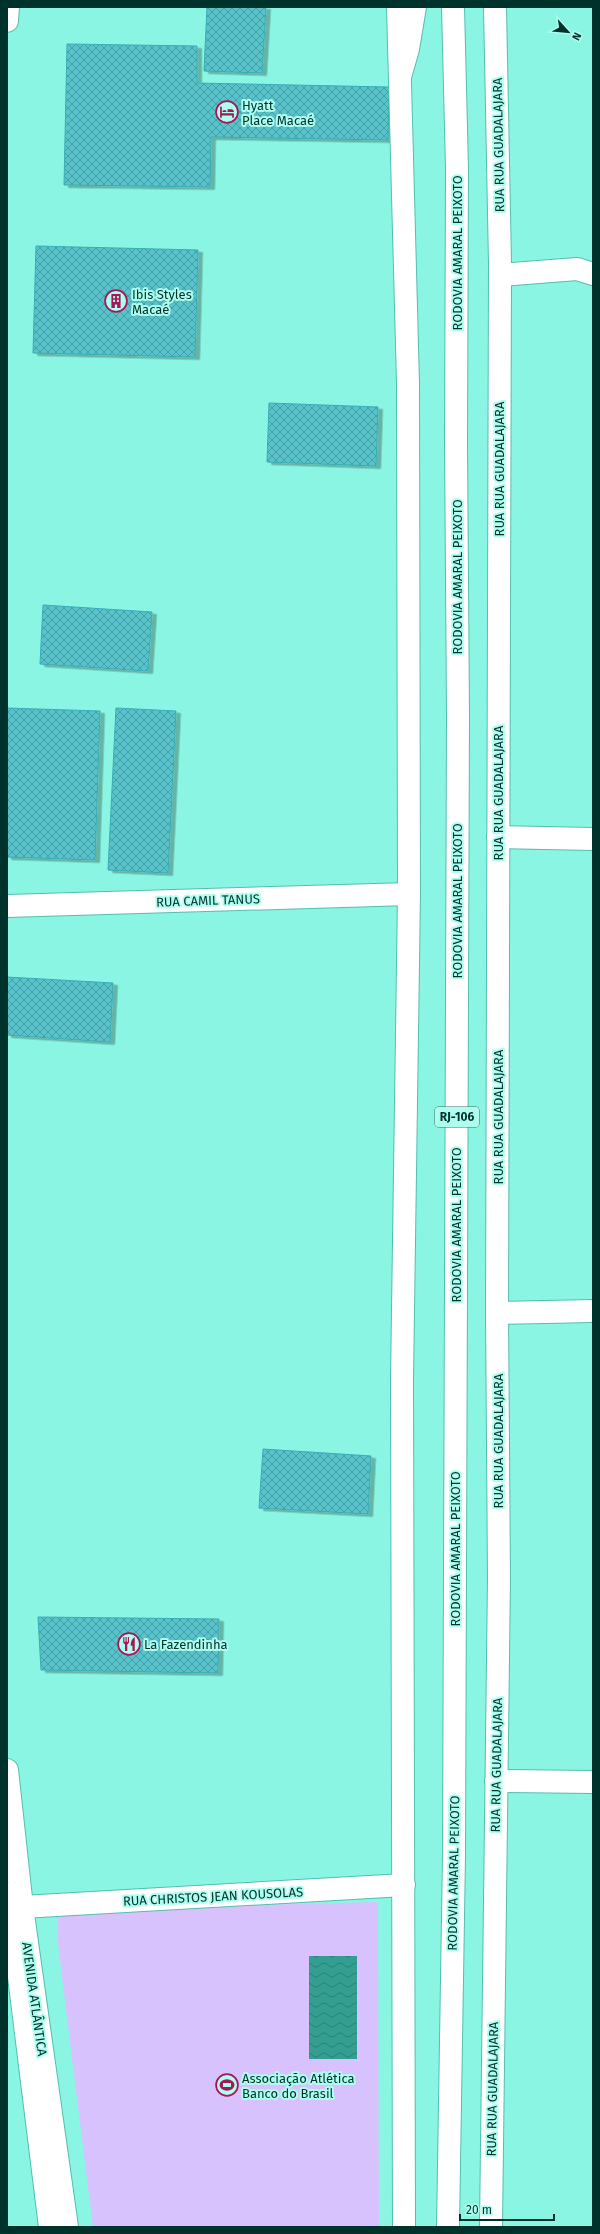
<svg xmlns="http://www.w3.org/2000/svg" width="600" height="2234" viewBox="0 0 600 2234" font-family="'Fira Sans',sans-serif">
	<defs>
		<pattern id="water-waves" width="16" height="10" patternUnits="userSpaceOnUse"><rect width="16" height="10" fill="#349f90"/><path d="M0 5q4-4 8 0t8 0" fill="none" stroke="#2a8276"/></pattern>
		<pattern id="building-cross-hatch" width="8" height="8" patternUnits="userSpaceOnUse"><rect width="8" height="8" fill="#58c3cb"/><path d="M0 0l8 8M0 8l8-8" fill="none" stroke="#469fa5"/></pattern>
		<filter id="shadow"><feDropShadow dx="4.5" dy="2.5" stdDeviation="0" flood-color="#0004"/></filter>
	</defs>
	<rect width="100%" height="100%" fill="#8bf5e3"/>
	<path fill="#d8c2fd" d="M378,1902L379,2227H93L58,1944L57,1910Z"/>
	<path fill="url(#water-waves)" d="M309,1956H357V2059H309Z"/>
	<path fill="url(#building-cross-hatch)" stroke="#37acb5" filter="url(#shadow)" d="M207,7H266L262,73L204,71Z
		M67,44L197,46V83L389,87L388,140L211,137L210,187L64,185Z
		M36,246L198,250L195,357L33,353Z
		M269,403L378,407L376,466L267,462Z
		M43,605L152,612L148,671L40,664Z
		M7,708L100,711L95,860L7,857Z
		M116,708L176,711L168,873L108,870Z
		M7,977L113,983L110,1042L7,1035Z
		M263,1449L371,1456L368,1514L259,1508Z
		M38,1617L219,1619L218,1673L41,1670Z"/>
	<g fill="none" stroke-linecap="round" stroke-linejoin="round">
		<g stroke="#53bfae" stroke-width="24">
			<path id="street" d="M500,275L577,269L593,274
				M498,837L593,839
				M7,906L409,894
				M497,1313L593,1311
				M496,1781L593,1782
				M7,1894L9,1896L50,2227
				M22,1907L404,1885"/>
		</g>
		<g stroke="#53bfae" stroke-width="24">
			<path id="secondary" d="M398,7L408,383L409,894L402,1380L404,2227
				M7,21L8,7
				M7,1770L22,1907L67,2227
				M491,2227L499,1577L497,1313L500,264L495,7"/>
		</g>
		<g stroke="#53bfae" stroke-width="24">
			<path id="highway" d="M400,77L408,49L415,7
				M448,2227L454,1855L458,715L456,443L457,169L453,7"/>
		</g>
		<use href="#street" stroke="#fff" stroke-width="22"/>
		<use href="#secondary" stroke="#fff" stroke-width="22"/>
		<use href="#highway" stroke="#fff" stroke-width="22"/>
	</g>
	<defs>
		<g id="hotel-ring" transform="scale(1.15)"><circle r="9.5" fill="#adfeef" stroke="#a71756" stroke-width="1.5"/><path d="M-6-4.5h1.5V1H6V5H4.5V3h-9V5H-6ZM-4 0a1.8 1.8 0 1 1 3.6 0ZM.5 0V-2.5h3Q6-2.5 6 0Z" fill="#a71756"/></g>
		<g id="building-ring" transform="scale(1.15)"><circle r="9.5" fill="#adfeef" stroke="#a71756" stroke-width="1.5"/><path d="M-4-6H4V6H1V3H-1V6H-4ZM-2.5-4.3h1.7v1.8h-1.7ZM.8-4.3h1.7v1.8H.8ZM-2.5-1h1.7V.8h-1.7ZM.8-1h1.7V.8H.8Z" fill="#a71756"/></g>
		<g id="restaurant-ring" transform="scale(1.15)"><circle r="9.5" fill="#adfeef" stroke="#a71756" stroke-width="1.5"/><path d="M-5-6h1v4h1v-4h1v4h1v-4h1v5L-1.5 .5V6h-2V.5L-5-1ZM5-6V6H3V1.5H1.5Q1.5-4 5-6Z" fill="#a71756"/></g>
		<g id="stadium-ring" transform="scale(1.15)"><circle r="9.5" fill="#adfeef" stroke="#a71756" stroke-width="1.5"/><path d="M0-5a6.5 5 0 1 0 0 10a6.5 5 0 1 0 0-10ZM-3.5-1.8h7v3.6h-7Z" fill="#a71756"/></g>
	</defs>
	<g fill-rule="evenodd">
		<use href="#hotel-ring" x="227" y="112"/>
		<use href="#building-ring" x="116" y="301"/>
		<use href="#restaurant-ring" x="129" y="1644"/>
		<use href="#stadium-ring" x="227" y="2085"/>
	</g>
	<g text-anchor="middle" stroke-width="4" stroke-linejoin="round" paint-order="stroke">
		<rect fill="#adfeef" stroke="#346f66" stroke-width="1" x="435" y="1107" width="44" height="20" rx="3"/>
		<g font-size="12" font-weight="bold" fill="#00322c">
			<text x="457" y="1121">RJ-106</text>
		</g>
		<g font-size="13" fill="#00322c" stroke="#adfeef" text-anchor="start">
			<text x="242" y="110">Hyatt<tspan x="242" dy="15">Place Macaé</tspan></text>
			<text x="132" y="299">Ibis Styles<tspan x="132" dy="15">Macaé</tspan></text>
			<text x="144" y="1649">La Fazendinha</text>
			<text x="242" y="2083">Associação Atlética<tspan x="242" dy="15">Banco do Brasil</tspan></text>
		</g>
		<g font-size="13" fill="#00322c" stroke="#adfeef">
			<text transform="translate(498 145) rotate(-91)" y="5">RUA RUA GUADALAJARA</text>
			<text transform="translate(457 253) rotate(-90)" y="5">RODOVIA AMARAL PEIXOTO</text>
			<text transform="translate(499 469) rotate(-90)" y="5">RUA RUA GUADALAJARA</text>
			<text transform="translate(457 577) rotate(-90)" y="5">RODOVIA AMARAL PEIXOTO</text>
			<text transform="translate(498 793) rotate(-90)" y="5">RUA RUA GUADALAJARA</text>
			<text transform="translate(208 900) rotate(-2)" y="5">RUA CAMIL TANUS</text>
			<text transform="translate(457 901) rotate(-90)" y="5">RODOVIA AMARAL PEIXOTO</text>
			<text transform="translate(498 1117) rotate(-90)" y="5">RUA RUA GUADALAJARA</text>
			<text transform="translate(456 1225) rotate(-90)" y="5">RODOVIA AMARAL PEIXOTO</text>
			<text transform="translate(498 1441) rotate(-90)" y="5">RUA RUA GUADALAJARA</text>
			<text transform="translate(455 1549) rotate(-90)" y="5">RODOVIA AMARAL PEIXOTO</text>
			<text transform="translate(496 1765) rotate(-89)" y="5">RUA RUA GUADALAJARA</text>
			<text transform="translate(453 1873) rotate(-89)" y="5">RODOVIA AMARAL PEIXOTO</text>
			<text transform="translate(213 1896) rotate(-3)" y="5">RUA CHRISTOS JEAN KOUSOLAS</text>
			<text transform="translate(35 1999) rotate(82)" y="5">AVENIDA ATLÂNTICA</text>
			<text transform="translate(492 2089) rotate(-89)" y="5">RUA RUA GUADALAJARA</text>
		</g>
	</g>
	<rect width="600" height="2234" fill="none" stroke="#00322c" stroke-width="16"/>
	<g transform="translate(568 32) rotate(117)" stroke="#adfeef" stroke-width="3" paint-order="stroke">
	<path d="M0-3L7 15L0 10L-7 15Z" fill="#00322c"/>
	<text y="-6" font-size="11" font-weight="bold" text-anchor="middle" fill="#00322c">N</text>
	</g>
	<path d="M460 2214v6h94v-6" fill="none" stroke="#00322c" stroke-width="2"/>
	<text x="466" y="2214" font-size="12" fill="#00322c" stroke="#adfeef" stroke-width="3" paint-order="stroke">20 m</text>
</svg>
